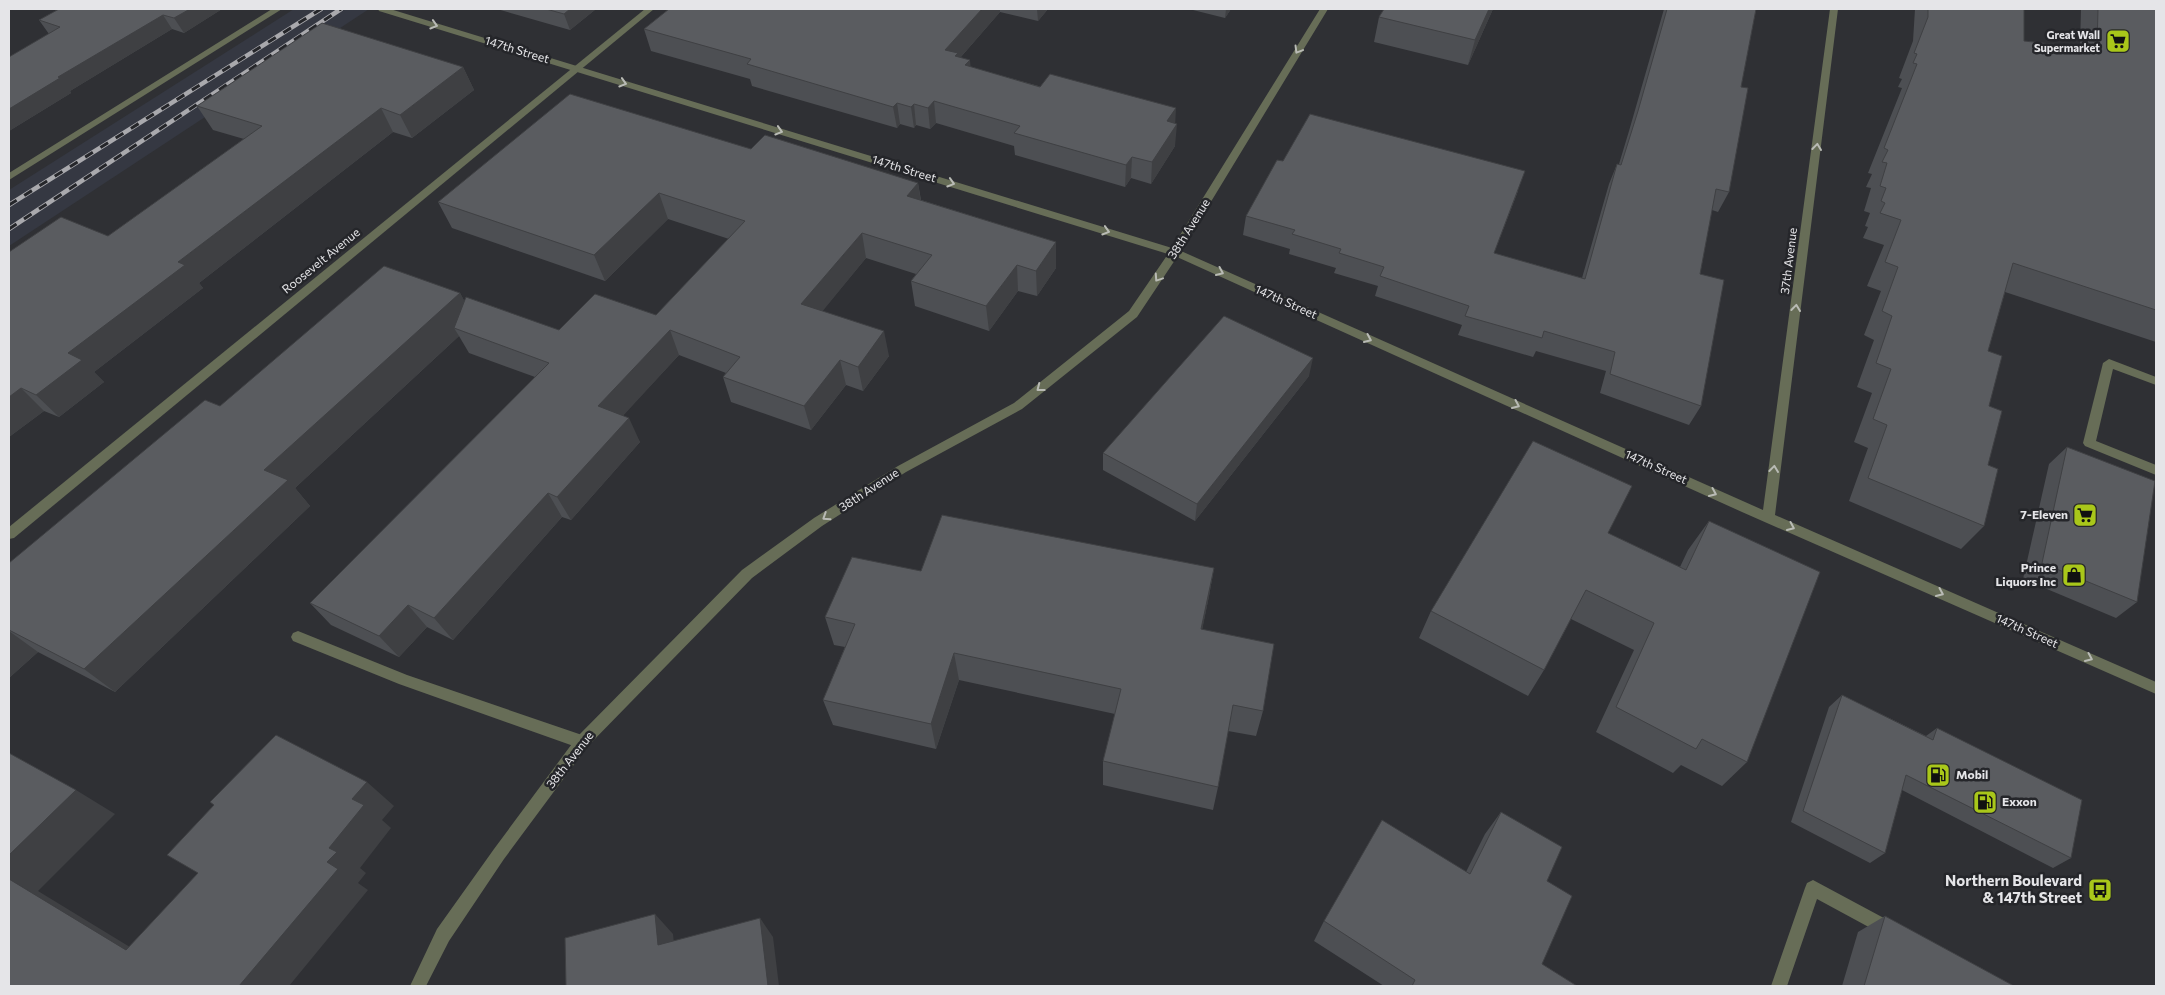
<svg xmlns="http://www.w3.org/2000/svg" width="2165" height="995" viewBox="0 0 2165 995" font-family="Commissioner,sans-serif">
	<rect width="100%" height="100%" fill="#2f3034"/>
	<path fill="#353842" d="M294,9H369L9,246V190Z"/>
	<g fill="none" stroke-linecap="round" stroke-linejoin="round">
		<path fill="#676d57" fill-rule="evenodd" d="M272,9H282L9,180V173Z
			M2109,359L2156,377V385L2113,369L2096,441L2156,465V475L2085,446L2083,443L2103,363Z
			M298,631L407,675L582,735L587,737L589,742L587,747L582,749L399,684L293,641L291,637L293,633Z
			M1813,880L1895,924L1897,930L1895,936L1889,938L1817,899L1787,986H1771L1805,888L1807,883Z"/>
		<path fill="#676d57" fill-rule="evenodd" d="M378,9H390L1172,248L1320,9H1328L1181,251L1763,510L1830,9H1838L1775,515L2156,682V694L1742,512L1177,257L1137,317L1022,409L906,472L822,526L752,578L587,747L504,859L449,941L426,986H410L437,929L494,849L577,737L742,570L814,518L898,466L1014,403L1129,311L1168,254L379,11Z"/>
		<path fill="#676d57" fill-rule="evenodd" d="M645,9H654L14,538L9,539V527Z"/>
		<g stroke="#a9a9ad" stroke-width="4.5">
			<path id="rail" d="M9,205L321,9
				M9,229L341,9"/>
		</g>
		<use href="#rail" stroke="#25262a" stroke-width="3" stroke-dasharray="9" stroke-linecap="butt"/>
	</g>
	<path fill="#4d4f53" d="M59,9H222L184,33L172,29L70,91L71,93L9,131V57L49,34L39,20Z
		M497,9H596L570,30Z
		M669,9H1048L1038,21L1000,12L960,58L970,60V67L1175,124V146L1151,184L1131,178L1125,187L1015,155L1014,146L936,123L930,129L916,125L914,128L900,124L897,128L752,86L750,79L651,51L644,29Z
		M1189,9H1231L1225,18Z
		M1493,9L1468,65L1374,42L1379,17Z
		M1664,9H1756L1741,87L1729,192L1718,212L1712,210L1700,274L1701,406L1689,425L1600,393L1606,371L1536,351L1533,357L1458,335L1462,325L1375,296L1378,286L1334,273L1336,268L1289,254L1290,249L1243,235L1246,216L1283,161L1518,191L1494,253L1582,278L1609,184L1617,164H1619L1629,131Z
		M1915,9H2022L2024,41L2080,47L2081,9H2156V342L2005,292L1988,351L1989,406L1988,465L1984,526L1961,549L1849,501L1868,448L1854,442L1872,393L1857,387L1874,340L1864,335L1881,291L1867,286L1884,245L1863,238L1868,227L1865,226L1870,213L1864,211L1871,188L1866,187L1872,174L1868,173L1902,88L1898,87L1902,79L1899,78L1913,41Z
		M463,67L474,90L412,138L393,132L199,283L203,288L94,372L104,382L59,417L44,411L9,437V252L108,236L244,139L213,130L197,106Z
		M751,149L918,183L921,200L1056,242V268L1037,296L1018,291L989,331L915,306L911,281L916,274L866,258L822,311L889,356L863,391L846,385L811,430L731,402L723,377L726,373L679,355L623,415L640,442L571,520L562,517L453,640L427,627L399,657L331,625L310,603L535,377L469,353L459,336L295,488L310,506L115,692L38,652L9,678V563L220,406L460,293L464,301L559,330L656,315L729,239L668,219L605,281L452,228L438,202Z
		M1309,376L1195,521L1103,470V453Z
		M2067,447L2137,602L2116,618L2023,579L2049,464Z
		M1709,521L1747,762L1722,786L1681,765L1673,773L1596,732L1634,650L1571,619L1544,670L1528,696L1419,638L1431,611L1608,533L1680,567L1688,550Z
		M1214,568L1209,596L1202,629L1263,711L1256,736L1228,731L1218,787L1213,810L1103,785V761L1115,714L959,680L936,749L833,725L823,700L845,647L834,645L825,617L921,571Z
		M1842,695L1926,736L1937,728L2071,858L2053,868L1902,790L1885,853L1870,863L1791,822L1829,707Z
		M1501,812L1547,881L1542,964L1577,986H1384L1314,941L1324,921L1466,872L1485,834Z
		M1885,916L2014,986H1842L1858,932Z"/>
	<path fill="#3f4043" d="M190,9H222L184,33L174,18Z
		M570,9H596L570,30L564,14Z
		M982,9H1000V12L959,59L945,50Z
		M1037,9H1048L1038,21Z
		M1226,9H1231L1225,18Z
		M1489,9H1493L1468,65L1475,40Z
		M163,15L172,29L70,91L71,93L9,131V109L58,77Z
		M970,60L972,82L965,65Z
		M463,67L474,90L412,138L400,115Z
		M934,101L936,123L930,129L928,108Z
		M897,103L900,124L897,128L893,107Z
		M914,104L916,125L914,128L911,107Z
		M381,108L393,132L199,283L203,288L94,372L104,382L59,417L36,395L68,353L178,262Z
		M1176,108L1175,127L1177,124L1175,146L1151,184L1152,162L1167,121Z
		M1132,157L1131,178L1125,187L1126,165Z
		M918,183L922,209L907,196Z
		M659,193L668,219L605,281L594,255Z
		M862,233L866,258L808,329L801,304Z
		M1056,242V268L1037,296L1036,271Z
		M1017,265L1018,291L989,331L986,306Z
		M460,293L475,320L454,328L459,336L295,488L310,506L115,692L84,669L264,470Z
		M670,330L679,355L610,430L598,406Z
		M884,331L889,356L863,391L858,367Z
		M1313,358L1309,376L1195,521L1197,504Z
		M840,360L846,385L811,430L804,406Z
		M21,388L44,411L9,437V397Z
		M629,418L640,442L571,520L557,497Z
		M548,493L562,517L453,640L434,618Z
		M1214,568L1209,596L1197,656L1201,629Z
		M408,605L427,627L399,657L379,636Z
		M9,631L38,652L9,678Z
		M954,653L959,680L936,749L931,724Z
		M367,782L394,806L382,820L391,828L360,868L366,873L358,883L368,890L289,986H239L327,862L329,848L352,799Z
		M76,790L115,814L38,891L166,969L126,950L9,879V855Z
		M655,914L673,934L676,964L658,945Z
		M760,918L773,937L779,986H768Z"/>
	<path fill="#5a5c60" stroke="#3f4043" d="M59,9H190L174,18L163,15L58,77L60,78L9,109V57L60,27L39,20Z
		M546,9H570L564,14Z
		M669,9H982L945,50L958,53L955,56L970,60L965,65L1040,87L1050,74L1176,108L1167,121L1177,124L1152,162L1132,157L1126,165L1014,133L1020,126L934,101L928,108L914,104L911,107L897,103L893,107L747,64L751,59L644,29Z
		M1384,9H1489L1475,40L1379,17Z
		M1667,9H1756L1741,87L1748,88L1729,192L1716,189L1700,274L1724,280L1701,406L1610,374L1615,352L1544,331L1542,338L1465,316L1469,306L1380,276L1384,267L1339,253L1341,249L1292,234L1295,230L1246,216L1277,160L1283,161L1310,114L1525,171L1494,253L1585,279L1617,164L1621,165L1638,111Z
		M1928,9H2024V41L2097,49L2098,9H2156V310L2013,263L1988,351L2002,356L1989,406L2002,411L1988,465L1998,469L1984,526L1868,478L1887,425L1873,419L1891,369L1876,363L1892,316L1882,311L1898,267L1885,262L1901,220L1880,213L1885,203L1881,201L1886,188L1880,186L1887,163L1882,162L1888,150L1884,148L1917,64L1913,63L1917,54L1914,53L1928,17Z
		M322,23L463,67L400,115L381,108L178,262L185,265L68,353L82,360L36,395L21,388L9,397V252L61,217L108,236L262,126L197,106Z
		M570,94L751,149L765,135L918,183L907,196L1056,242L1036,271L1017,265L986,306L911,281L932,255L862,233L801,304L884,331L858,367L840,360L804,406L723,377L740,357L670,330L598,406L629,418L557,497L548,493L434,618L408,605L379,636L310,603L549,363L454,328L466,297L559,330L595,294L656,315L745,221L659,193L594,255L438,202Z
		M384,266L460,293L264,470L288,480L84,669L9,630V563L205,400L220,406Z
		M1224,316L1313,358L1197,504L1103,453Z
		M1533,441L1632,486L1608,533L1686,570L1709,521L1820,572L1747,762L1702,739L1696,749L1616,707L1654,623L1586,590L1544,670L1431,611Z
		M2067,447L2155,481L2137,602L2042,563Z
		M942,515L1214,568L1201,629L1274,644L1263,711L1233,705L1218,787L1103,761L1121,689L954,653L931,724L823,700L855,624L825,617L852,557L921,571Z
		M1842,695L1933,740L1937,728L2082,800L2071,858L1906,775L1885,853L1803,811Z
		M276,735L367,782L352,799L364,805L329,848L337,852L327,862L338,869L239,986H9V879L126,950L198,873L167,855L214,805L210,802Z
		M9,753L76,790L9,855Z
		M1501,812L1562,847L1547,881L1572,896L1542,964L1577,986H1412L1415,980L1324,921L1382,820L1470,874Z
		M655,914L658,945L760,918L768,986H566L565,938Z
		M1885,916L2014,986H1864Z"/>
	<defs><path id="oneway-chevron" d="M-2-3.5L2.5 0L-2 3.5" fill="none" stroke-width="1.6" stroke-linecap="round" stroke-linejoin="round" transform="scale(1.25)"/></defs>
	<g stroke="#b9bbb5">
		<use href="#oneway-chevron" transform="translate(434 25) rotate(17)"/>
		<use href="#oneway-chevron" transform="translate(1298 50) rotate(121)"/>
		<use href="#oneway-chevron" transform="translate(623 83) rotate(17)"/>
		<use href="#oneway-chevron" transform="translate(779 131) rotate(17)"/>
		<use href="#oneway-chevron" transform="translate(1817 147) rotate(-83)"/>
		<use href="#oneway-chevron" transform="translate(951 183) rotate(17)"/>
		<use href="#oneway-chevron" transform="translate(1106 231) rotate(17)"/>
		<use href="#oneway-chevron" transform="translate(1220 272) rotate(24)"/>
		<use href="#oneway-chevron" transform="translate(1158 278) rotate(124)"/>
		<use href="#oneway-chevron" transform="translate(1796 308) rotate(-83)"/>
		<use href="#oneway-chevron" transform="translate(1368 339) rotate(24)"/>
		<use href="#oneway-chevron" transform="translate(1040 388) rotate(142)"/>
		<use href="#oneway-chevron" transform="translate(1516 405) rotate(24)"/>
		<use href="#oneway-chevron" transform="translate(1774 469) rotate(-83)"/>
		<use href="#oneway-chevron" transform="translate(1713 493) rotate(24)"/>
		<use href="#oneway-chevron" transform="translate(826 517) rotate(147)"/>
		<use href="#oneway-chevron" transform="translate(1791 527) rotate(24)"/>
		<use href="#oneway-chevron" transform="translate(1940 593) rotate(24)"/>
		<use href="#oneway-chevron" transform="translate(2089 658) rotate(24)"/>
	</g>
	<defs>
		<g id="supermarket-square" transform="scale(1.25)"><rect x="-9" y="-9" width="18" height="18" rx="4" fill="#a9c71a" stroke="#25262a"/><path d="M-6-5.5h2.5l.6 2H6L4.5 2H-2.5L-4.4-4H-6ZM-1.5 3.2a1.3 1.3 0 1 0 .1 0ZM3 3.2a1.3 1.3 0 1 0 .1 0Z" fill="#111"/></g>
		<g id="shop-square" transform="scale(1.25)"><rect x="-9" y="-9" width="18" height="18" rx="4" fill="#a9c71a" stroke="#25262a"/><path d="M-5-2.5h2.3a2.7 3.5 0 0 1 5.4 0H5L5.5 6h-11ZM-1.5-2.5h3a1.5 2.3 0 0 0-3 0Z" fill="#111"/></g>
		<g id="fuel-square" transform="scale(1.25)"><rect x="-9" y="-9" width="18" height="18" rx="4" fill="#a9c71a" stroke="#25262a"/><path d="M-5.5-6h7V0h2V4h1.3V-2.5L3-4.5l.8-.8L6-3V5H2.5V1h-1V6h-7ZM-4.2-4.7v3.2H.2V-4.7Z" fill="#111"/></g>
		<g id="bus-square" transform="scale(1.25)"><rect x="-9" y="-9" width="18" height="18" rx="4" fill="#a9c71a" stroke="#25262a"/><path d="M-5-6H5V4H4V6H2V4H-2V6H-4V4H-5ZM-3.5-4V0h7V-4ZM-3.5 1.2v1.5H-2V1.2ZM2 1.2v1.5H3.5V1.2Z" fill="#111"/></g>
	</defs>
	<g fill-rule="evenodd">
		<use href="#supermarket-square" x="2118" y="41"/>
		<use href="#supermarket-square" x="2085" y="515"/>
		<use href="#shop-square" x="2074" y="575"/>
		<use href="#fuel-square" x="1938" y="775"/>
		<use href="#fuel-square" x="1985" y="802"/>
		<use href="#bus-square" x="2100" y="890"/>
	</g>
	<g text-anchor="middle" stroke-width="5" stroke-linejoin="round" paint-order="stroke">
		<g font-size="11" font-weight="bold" fill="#e5e5e8" stroke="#25262a" text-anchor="end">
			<text x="2100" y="39">Great Wall<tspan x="2100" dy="13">Supermarket</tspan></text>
		</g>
		<g font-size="12" fill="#e5e5e8" stroke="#25262a">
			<text transform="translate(517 50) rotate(17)" y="4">147th Street</text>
			<text transform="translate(904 169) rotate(17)" y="4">147th Street</text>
			<text transform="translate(1189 229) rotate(-58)" y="4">38th Avenue</text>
			<text transform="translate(321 261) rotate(-39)" y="4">Roosevelt Avenue</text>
			<text transform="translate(1789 261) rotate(-83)" y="4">37th Avenue</text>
			<text transform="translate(1286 302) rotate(24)" y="4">147th Street</text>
			<text transform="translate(1656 467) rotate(24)" y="4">147th Street</text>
			<text transform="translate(869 490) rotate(-33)" y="4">38th Avenue</text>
			<text transform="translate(2027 631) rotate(24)" y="4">147th Street</text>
			<text transform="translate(570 760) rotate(-52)" y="4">38th Avenue</text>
		</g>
		<g font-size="12" font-weight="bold" fill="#e5e5e8" stroke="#25262a" text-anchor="end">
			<text x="2068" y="519">7-Eleven</text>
			<text x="2056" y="572">Prince<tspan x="2056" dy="14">Liquors Inc</tspan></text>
			<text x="1956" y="779" text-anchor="start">Mobil</text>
			<text x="2002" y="806" text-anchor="start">Exxon</text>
		</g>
		<g font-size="15" font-weight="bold" fill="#e5e5e8" stroke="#25262a" text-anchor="end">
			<text x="2082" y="886">Northern Boulevard<tspan x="2082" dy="17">&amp; 147th Street</tspan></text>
		</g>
	</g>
	<rect width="2165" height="995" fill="none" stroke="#e5e5e8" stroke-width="20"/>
</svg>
